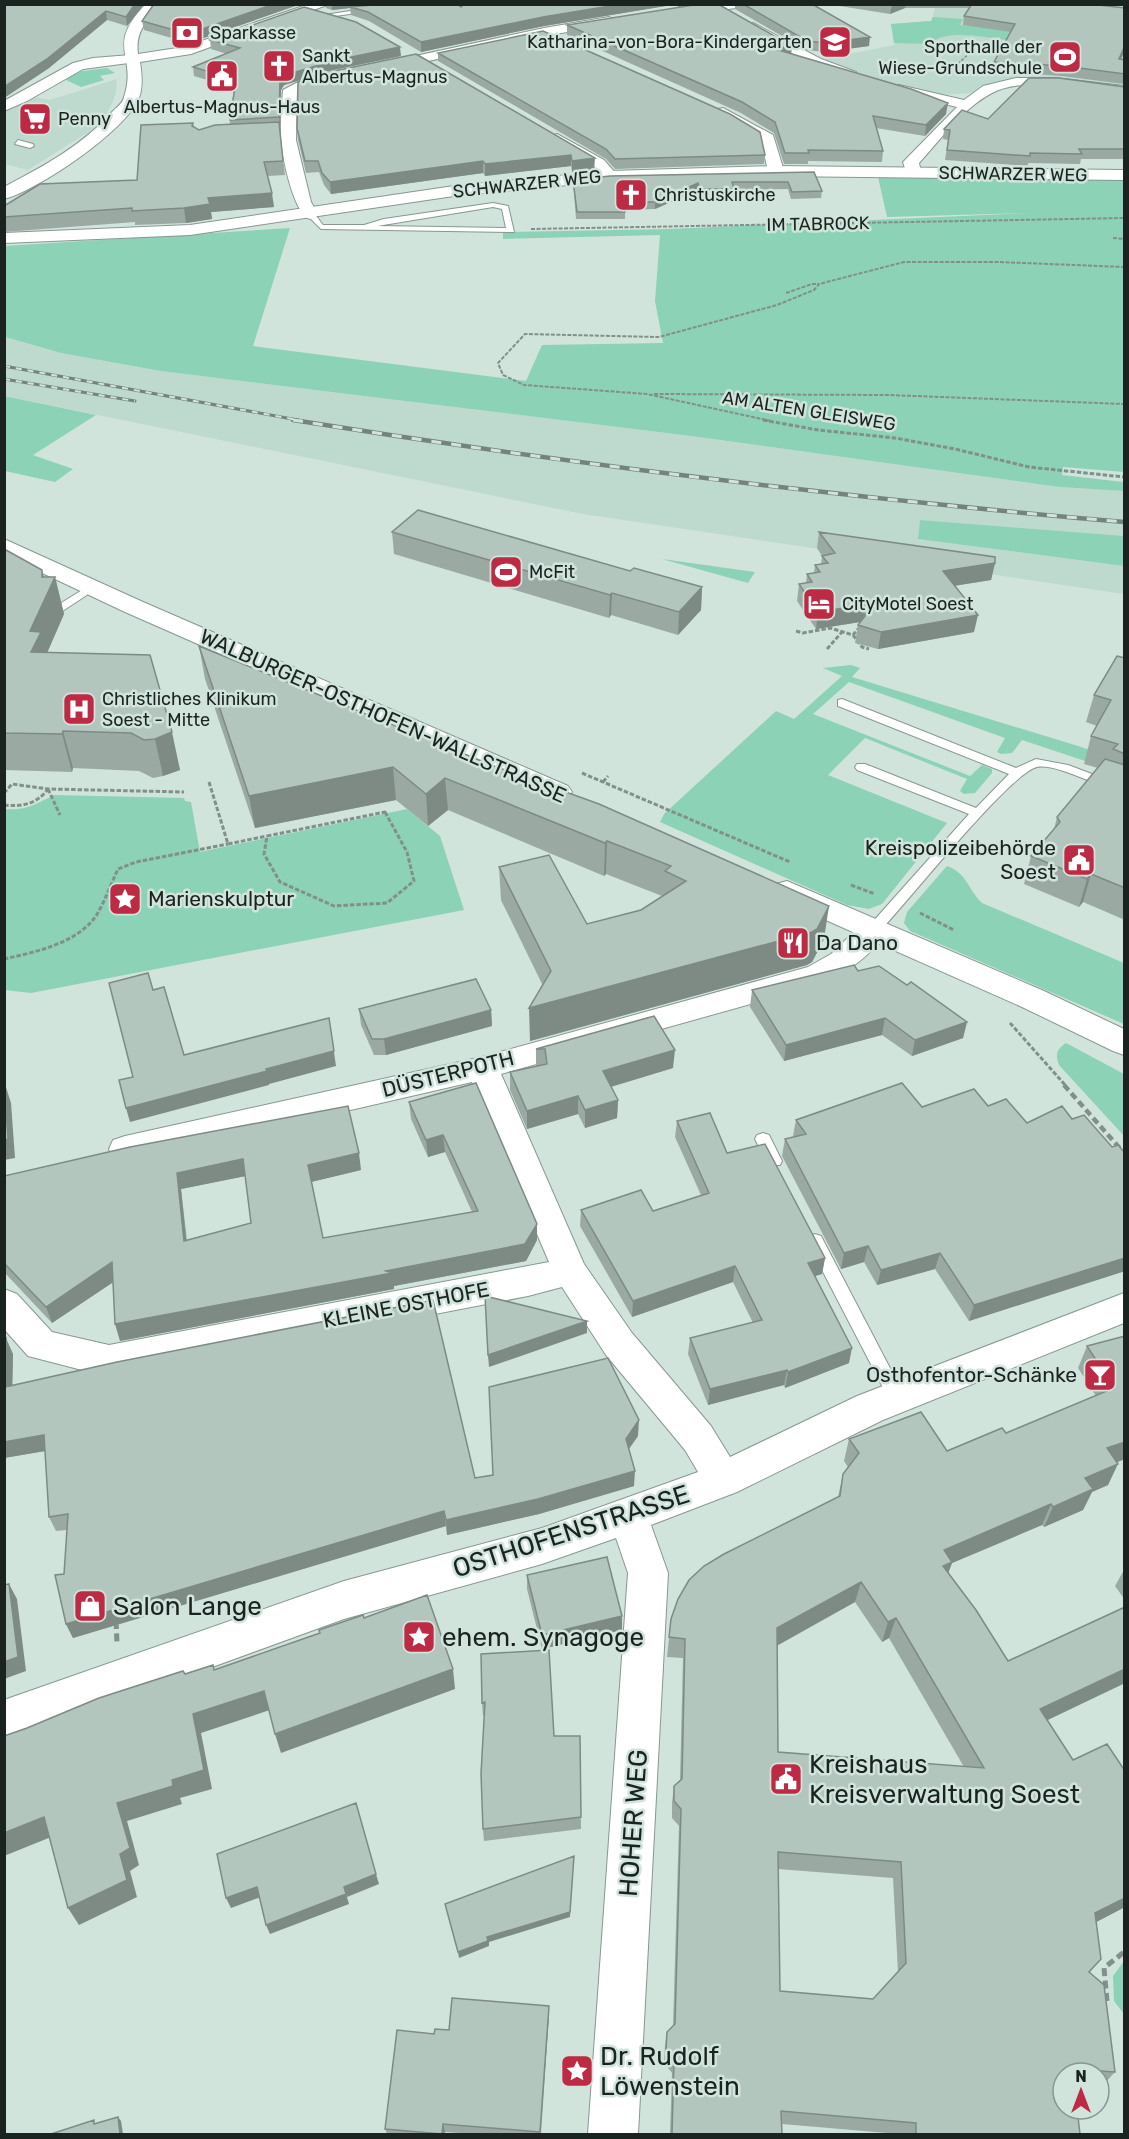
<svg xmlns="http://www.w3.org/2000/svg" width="1129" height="2139" viewBox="0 0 1129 2139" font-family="Rubik,sans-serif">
	<rect width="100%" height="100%" fill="#d0e4dc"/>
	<path fill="#bed9cd" d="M936,5L1124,15V86L1017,79L995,82L980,86L971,93L940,95L878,80L824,59L894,45L891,24L931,21Z
		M117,79L116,92L112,104L104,118L90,131L28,170L5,164V111L34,97L50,100Z
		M4,337L61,353L161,371L691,436L1060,487L1124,491V536L920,520L918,539L1124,566V594L583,514L5,396Z"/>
	<path fill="#8cd2b6" d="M933,17L963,19L960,25L1011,29L1007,40C987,38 944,28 931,44L894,43L891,24L931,21Z
		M107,68L115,73L100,76L104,80L81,87L66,80L75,72Z
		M878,177L1124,179V472L1063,467L1062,475L1124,482V491L1060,487L691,436L161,371L61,353L5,337L4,246L290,228L253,346L526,381L542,345L663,343L655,301L660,235L503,239V232L670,229L1031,213L887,217Z
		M4,396L96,415L33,455L73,469L55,482L5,471Z
		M920,520L1124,536V566L918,539Z
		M662,559L755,572L748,583Z
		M851,665L860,668L852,677L1091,750L1085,761L1022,740L1012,753L1001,754L997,752L1005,738L849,682L813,714L970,776L982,765L992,769V773L975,793L964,794L960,791L967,779L865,738L828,775L947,823L882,904L869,909L847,905L660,822L664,814L776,711L794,719L842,676L823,668Z
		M54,795L184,798L185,801L191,802L200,852L407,809L440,836L464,910L31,993L5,990V809C25,811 36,804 54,795Z
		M947,866C967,873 967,888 982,903L1124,963V1024L910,931L904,923L907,912Z
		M1066,1043L1124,1074V1136L1059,1065C1055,1054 1057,1049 1066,1043Z
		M1124,1961V2014L1114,2001L1113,1976Z"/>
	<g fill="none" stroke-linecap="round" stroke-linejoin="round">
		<g stroke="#869890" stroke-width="2">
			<path id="service" d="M369,8L371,11L328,17L325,15Z
				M18,140L33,144L34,146L30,148L15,144Z
				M493,203L508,206L514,232L321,229L306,214L313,212L323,225H364L384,219ZM493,207L502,209L506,228L377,226Z
				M92,584L96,585V589L61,612H53V608Z
				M842,699L1016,768L1036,759L1068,765L1124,786V794C1103,789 1057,763 1037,767C1010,773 906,904 879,932H869L867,929L869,926L969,814L857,770L855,767L857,764H865L976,808L1009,774L838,706V700Z
				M763,1133L769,1135L782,1161L780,1165H768L755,1139L757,1135Z
				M815,1234L821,1236L903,1393L906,1398L903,1403L897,1406L891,1403L807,1241L809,1236Z"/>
		</g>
		<g stroke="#869890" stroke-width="2">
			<path id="minor" d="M701,4H742L736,8L679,15L673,11L679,7Z
				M609,17L616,21L614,24L544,36L304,88L297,92L296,140L311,202L318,214L310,219C294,215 281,154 281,137C280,122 282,106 283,90L300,81L544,28Z
				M753,23L821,59L856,72L858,75L851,79L811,65L748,30L746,27Z
				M131,55L138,59L136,62L83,69L27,101L4,111V101L73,63L93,58Z
				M1016,78H1054L1124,86V94C1088,91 1025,75 992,93C963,108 941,139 919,163L921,172L919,175H907L903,162L906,159L957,107L894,92L892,89L894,86L899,85L964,100L983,86Z
				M723,108L773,135L784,171L782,174H770L768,171L761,140L718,115L716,112L718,109Z
				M557,134L604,160L618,176L616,179H604L594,166L552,142L549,139L552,136Z
				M874,919L884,922L889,929C875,952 851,969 829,982L501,1074L584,1264L632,1333L711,1426L730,1457L857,1396L1124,1293V1323L883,1420L737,1492L651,1525L668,1573L638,2134H588L628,1573L616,1538L542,1564L344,1619L4,1743V1700L344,1581L542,1528L698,1472L685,1450L606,1355L562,1287L528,1296L109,1377L28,1356L4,1329V1289L17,1294L52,1332L109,1345L549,1262L472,1082L125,1162L113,1158L109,1149L113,1140L125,1136L482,1057L808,967L831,954L864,922Z"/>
		</g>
		<g stroke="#869890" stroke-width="2">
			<path id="tertiary" d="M146,4H160C147,21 135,31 138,54L184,47L309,4H330L191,54L140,62C142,74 143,87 139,98C127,130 37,191 4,199V187C44,166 83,145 113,111C117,107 123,103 124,97C138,55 104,47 146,4Z
				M776,166L1124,170V180L776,176L610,181L454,196L190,235L4,243V233L190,225L454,186L610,171Z
				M4,539L143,602L568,786L572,792L568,798L558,801L548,798L125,612L4,555Z
				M787,881L1044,991L1124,1029V1055L1113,1051L1022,1007L776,898L772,891L776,884Z"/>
		</g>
		<path stroke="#81908a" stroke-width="1.5" stroke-dasharray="3 1.5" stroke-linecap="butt" d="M972,73L955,67C974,48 982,40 1010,42"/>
		<path stroke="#81908a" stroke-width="2" stroke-dasharray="4 1.5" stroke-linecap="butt" d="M531,229L1124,218
			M1113,238L1124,239
			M786,293L812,284H819
			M654,394L889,395L1124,404
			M771,421L647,394L524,385L503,375L498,363L525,334L659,337L777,305L814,290L819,284L904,262H999L1124,267"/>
		<path stroke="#81908a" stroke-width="3" stroke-dasharray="4.5 2" stroke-linecap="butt" d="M763,420L818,430L895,438L955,449L1029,467L1124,477
			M796,631L803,633L830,628L853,635L860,627
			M853,635L862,647L869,649
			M827,649L842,632
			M582,773L790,862
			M209,782L228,844L267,836
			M603,782L608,776
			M48,789L60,815
			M4,793L12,784L48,789L184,792
			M4,805C22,807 37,804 48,789
			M385,812L407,852L414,881L387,903L334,906L280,882L264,854L267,836Z
			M851,885L875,894
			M4,901V907
			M920,913L954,930
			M4,959C35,952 76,944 96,916C105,901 111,884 118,869L136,862L228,844
			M1010,1023L1066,1086"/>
		<path stroke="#81908a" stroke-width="4.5" stroke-dasharray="7 4" stroke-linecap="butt" d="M1064,1085L1124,1153"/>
		<path stroke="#81908a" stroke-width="5" stroke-dasharray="8 4.5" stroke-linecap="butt" d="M116,1621L117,1643
			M1107,2001L1104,1968L1124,1952"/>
		<use href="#service" fill="#fff" fill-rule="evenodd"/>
		<use href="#minor" fill="#fff" fill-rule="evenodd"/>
		<use href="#tertiary" fill="#fff" fill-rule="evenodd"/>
		<g stroke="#75837e" stroke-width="3">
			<path id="rail-far1" d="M4,366L303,421
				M4,379L135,401"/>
		</g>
		<g stroke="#75837e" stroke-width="4.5">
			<path id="rail" d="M293,420C569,464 846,498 1124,522"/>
		</g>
		<use href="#rail-far1" stroke="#d0e4dc" stroke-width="2" stroke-dasharray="6" stroke-linecap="butt"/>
		<use href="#rail" stroke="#d0e4dc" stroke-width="3" stroke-dasharray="10" stroke-linecap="butt"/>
	</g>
	<path fill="#9aaaa3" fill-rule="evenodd" d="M4,4H144L127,26L107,20L49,68L4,98Z
		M301,4L189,43L144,30L142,21Z
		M325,4H457L461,7L460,4H678L544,26L421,52L369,21L351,15L350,8L332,10L326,8Z
		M735,4H812L869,46L825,52L806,50L735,9Z
		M827,4H1089L1125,8V50L1120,59L1125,60V85L1124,84L1062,76L992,71L994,62L1011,32L963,25L964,16L970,8H905L890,14Z
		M567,25L791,53L946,114L925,136L876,128L883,151L882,162L808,161V164H784L774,133L741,113L567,35Z
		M210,40L401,56L333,70L284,85L281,90L280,127H279L285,175L267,176L274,207L211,212L212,219L186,223L135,225V222L4,232V206L137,180L193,123L194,127L199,130L230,124V120L234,88L194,76L193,67L227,54L211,49Z
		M438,53L765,155L764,164L615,169L606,159L438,61Z
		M416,54L594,170L572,172L571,166L485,176L483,173L331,194L324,185L319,172L306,173L298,140L297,128Z
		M1125,87V159H1081L1080,164L1028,163V166L945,160L948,140L943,139L944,129Z
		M814,172L822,191L821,198L791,199L788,189L734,190L733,196H700L698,190L655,209L625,210V219H576L573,180Z
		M392,532L630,571L702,587L701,610L678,635L611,615L609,618L394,554Z
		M819,532L995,563L991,580L954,586L974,632L878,649L855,643L858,625L860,622L816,629L797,601L799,584L806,583L807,574L814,573L815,565L821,564L822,556L817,548Z
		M4,551L44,577H55L64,614L47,653L150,655L180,770L163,776L153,778L139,771L73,768L72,772L4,770Z
		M199,646L494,766L824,939L812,962L807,965L530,1041L543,986L501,900L499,867L587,924L641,910L662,896L606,874L604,876L448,810L428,826L396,800L255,828L205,679Z
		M1125,658V920L1083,902L1079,907L1024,884L1031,856L1054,829L1057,817L1098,768L1084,764L1091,736L1097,726L1086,722L1094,695Z
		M858,971L907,985L967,1022L963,1038L912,1056L882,1035L784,1061L750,1007L752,990Z
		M359,1009L491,1010L492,1026L386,1055H374L361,1025Z
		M654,1016L673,1068L611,1087L618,1100L617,1118L585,1128L578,1114L527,1129L510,1090V1072L536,1066V1049Z
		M409,1102L537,1224V1240L526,1261L394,1286V1289L120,1341L113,1282L52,1323L4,1272V1176L361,1170L311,1182L323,1238L472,1212L445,1152L428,1157L411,1119ZM245,1176L251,1223L187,1240L181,1189Z
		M988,1106L1027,1123L1072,1119L1112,1147L1125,1153V1271L969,1321L935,1269L877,1285L864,1262L841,1269L782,1156L785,1139L794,1137L793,1136L796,1120L922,1107Z
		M677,1121L727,1153L825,1258L822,1274L814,1276L849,1363L785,1388L784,1385L708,1405L688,1354L690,1338L753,1323L733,1282L632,1317L580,1226L581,1210L653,1211L701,1195L675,1137Z
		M1125,1336V1459L1117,1462L1108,1485L1092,1492L1083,1510L1044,1527L1042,1525L952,1563L948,1573L1008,1661L1125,1607V1683L1047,1720L1073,1760L1125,1771V1907L1096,1922L1090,1973L1115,2072L1103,2085L1099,2084V2073H1063L1080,2134H899L782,2124V2134H670L672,2073L664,2063L665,2045L667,2032L673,2026L679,1826L672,1818V1803L674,1786L680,1780L683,1658L667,1657L671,1619L838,1497L843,1474L848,1467L844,1461L849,1439L947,1451L1006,1433L1096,1396L1078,1368L1087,1346ZM855,1602L882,1642L889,1638L964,1767L778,1752L777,1645ZM778,1869L893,1878L898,1972L873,1999L780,1991Z
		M13,1354L12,1385L475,1478L493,1475L638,1436L629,1449L634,1486L539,1514L447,1535L446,1526L73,1638L66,1624L64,1574L67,1530L56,1531L49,1517L45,1451L4,1458Z
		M1125,1568V1600L1115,1586Z
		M527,1575L622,1630L542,1649L527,1589Z
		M481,1654L554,1736H580L581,1829L484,1841L483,1829L484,1715L483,1716L482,1703Z
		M549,2006V2015L541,2134H476L445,2132V2134H387L385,2129L434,2034Z"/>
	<path fill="#7d8b84" d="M135,4H144L127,26L126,17Z
		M274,4H301L189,43L188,34Z
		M332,4H394L350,7V8L332,10Z
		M622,4H678L544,26L421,52V42L543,17Z
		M893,4H906L905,8L890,14L892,5Z
		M106,11L107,20L49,68L4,98V87Z
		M870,37L869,46L825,52L826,43Z
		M1125,45V50L1117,69L1119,59Z
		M792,46L791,56L775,49Z
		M400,47L401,56L333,70L284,85L281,90L280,127L279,117L280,81L283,76L332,61Z
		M948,103L946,114L925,136L926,125Z
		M571,155V166L485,176V164Z
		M595,158L594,170L572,172V161Z
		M483,161V173L331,194L330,182Z
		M698,183V190L655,209V202Z
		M272,193L274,207L211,212L212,219L186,223L184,208L208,198Z
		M995,563L991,580L940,588L943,571Z
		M42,570L48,593L55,577L64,614L47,653L31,652L30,631Z
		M702,587L701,610L678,635L679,612Z
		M612,593L611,615L609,618L610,595Z
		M875,603L873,620L816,629L818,612Z
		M978,615L974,632L878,649L881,632Z
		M63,731L73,768L72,772L62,734Z
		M172,732L180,770L163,776L155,739Z
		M393,767L396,800L255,828L249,796Z
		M445,778L448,810L428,826L426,794Z
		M607,841L606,874L604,876L605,843Z
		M1091,874L1083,902L1079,907L1087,879Z
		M829,906L824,939L812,962L807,965L530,1041L529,1008Z
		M491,1010L492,1026L386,1055L384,1039Z
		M329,1018L336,1066L269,1084V1085L130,1122L126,1108L266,1069Z
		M885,1018L882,1035L784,1061L786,1045Z
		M967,1022L963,1038L912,1056L915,1040Z
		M675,1050L673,1068L603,1089V1071Z
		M5,1084L11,1103L15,1158L4,1160Z
		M578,1096V1114L527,1129V1111Z
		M618,1100L617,1118L585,1128V1110Z
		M443,1135L445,1152L428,1157L426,1140Z
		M359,1153L361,1170L311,1182L308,1165Z
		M243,1159L246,1176L181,1189L188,1258L184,1241L177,1173Z
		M537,1224V1240L526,1261L394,1286V1289L120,1341L115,1324L386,1271Z
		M868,1246L864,1262L841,1269L844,1253Z
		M940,1253L935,1269L877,1285L881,1270Z
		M825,1258L822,1274L805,1279L808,1263Z
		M1125,1258V1271L969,1321L974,1305Z
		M112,1262L118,1279L52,1323L46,1307Z
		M735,1266L733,1282L632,1317L633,1301Z
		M587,1321V1333L489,1367L488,1355Z
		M6,1338L13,1354L12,1403L5,1387Z
		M852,1348L849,1363L785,1388L788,1372Z
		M787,1370L784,1385L708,1405L710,1389Z
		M639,1420L638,1436L625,1454L626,1439Z
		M44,1435L51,1450L4,1458V1442Z
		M1125,1442V1459L1097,1470L1107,1448Z
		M1118,1464L1108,1485L1092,1492L1083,1510L1044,1527L1053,1507L1085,1478Z
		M635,1471L634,1486L539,1514L447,1535L446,1520Z
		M1051,1504L1042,1525L952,1563L945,1582L936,1586L944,1550Z
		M444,1511L446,1526L73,1638L66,1624Z
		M861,1582L855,1602L773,1648L777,1628Z
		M9,1584L17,1599L26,1671L4,1679V1662Z
		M622,1616V1630L542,1649V1635Z
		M896,1618L889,1638L882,1642L888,1622Z
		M453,1669L455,1689L281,1753L275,1734Z
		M1125,1669V1683L1031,1728L1040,1709Z
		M264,1691L270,1710L201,1733L212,1789L180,1798L182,1804L127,1821L139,1865L130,1871L137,1897L79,1925L68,1908L120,1854L117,1803L172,1780L193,1714Z
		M44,1817L56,1835L4,1856V1833Z
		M574,1856L570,1917L489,1942V1946L459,1958L458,1952L487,1937Z
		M376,1874L379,1884L347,1897L344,1887Z
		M257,1887L261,1897L231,1908L226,1898Z
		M346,1894L349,1904L270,1934L266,1925Z
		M1125,1898V1907L1083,1929L1095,1913Z
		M549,2006V2015L540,2134V2132Z
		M118,2117L121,2121L123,2134H120Z
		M443,2124L445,2132V2134H442Z"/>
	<path fill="#b3c6bd" stroke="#7d8b84" stroke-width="1.5" fill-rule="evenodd" d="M4,4H135L126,17L106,11L47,59L4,87Z
		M154,4H274L188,34L142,21Z
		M383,4H457L461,7L464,4H622L543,17L421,42L368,12L350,7Z
		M700,4H718L792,46L775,49L911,89L948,103L926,125L873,116L883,151L808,150L809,153H785L775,122L742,102L567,25Z
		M743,4H812L870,37L826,43L807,41Z
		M972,4H1089L1125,8V45L1119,59L1125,60V74L1064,66L994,62L1015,24L964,16Z
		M304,7L356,22L400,47L332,61L283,76L280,81L279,117L230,120L236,80L193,67L240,48L210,40Z
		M543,31L730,114L760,132L765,155L615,159L606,149L438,53Z
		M416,54L595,158L572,161L571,155L485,164L483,161L330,182L322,173L318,161H305L297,128L298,82L334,71Z
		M1029,78H1059L1125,87V149H1079L1082,154L1030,153V156L947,150L950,130L944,129L962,110L988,119Z
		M279,122L283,161L264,162L272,193L208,198L210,204L184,208L132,211V208L4,217V206L40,184L137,180L141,125L193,123L192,126L199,130L215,125Z
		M814,172L822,191L792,192L788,182H732L734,189H700L698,183L655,202H623L625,212H577L573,180L610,176Z
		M418,510L630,571L634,568L702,587L679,612L612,593L610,595L392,532Z
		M819,532L995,557V563L943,571L978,615L881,632L858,625L875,603L818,612L799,584L812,582L807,574L820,572L815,565L828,563L822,556L835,553Z
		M6,550L42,570V577H55L30,631L41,632L31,652L150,655L172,732L155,739L144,740L131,733L63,731L62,734L4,733V551Z
		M199,646L494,766L599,804L829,906L817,929L812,932L529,1008L551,971L499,867L549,855L587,924L641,910L686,881L665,871L671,866L607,841L605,843L445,778L426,794L393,767L249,796Z
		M1117,656L1125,658V754L1113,749L1118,744L1091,736L1111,700L1094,695Z
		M1105,759L1125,765V888L1091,874L1087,879L1031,856L1060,822L1057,817Z
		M854,965L858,971L879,966L907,985L911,982L967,1022L915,1040L885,1018L786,1045L752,990Z
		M148,973L153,990L164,987L184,1055L329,1018L334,1051L266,1069L267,1071L126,1108L119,1080L133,1077L109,983Z
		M476,979L491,1010L384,1039H372L359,1009Z
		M654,1016L675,1050L603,1071L618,1100L585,1110L578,1096L527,1111L510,1072L547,1064L545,1049H536Z
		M476,1083L537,1224L525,1244L386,1271L392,1273L115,1324L112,1262L46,1307L4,1263V1176L130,1147L348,1106L359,1153L308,1165L323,1238L478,1211L443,1135L426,1140L409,1102ZM243,1159L251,1223L184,1241L177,1173Z
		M902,1083L922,1107L974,1089L988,1106L1006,1099L1027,1123L1062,1106L1072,1119L1084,1115L1112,1147L1118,1145L1125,1153V1258L974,1305L940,1253L881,1270L868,1246L844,1253L785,1139L806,1134L796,1120Z
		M4,1084L8,1139L4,1140Z
		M710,1113L727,1153L765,1144L825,1258L808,1263L852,1348L788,1372L787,1370L710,1389L690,1338L762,1320L735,1266L633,1301L581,1210L641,1190L653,1211L709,1193L677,1121Z
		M485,1296L587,1321L488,1355Z
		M433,1300L475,1478L493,1475L489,1387L608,1358L639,1420L626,1439L635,1471L538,1499L446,1520L444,1511L66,1624L55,1575L64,1574L68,1514L49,1517L44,1435L4,1442V1339L6,1338L5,1387L117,1362Z
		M1125,1336V1442L1107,1448L1118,1464L1085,1478L1093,1489L1053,1507L1051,1504L944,1550L952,1562L943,1566L976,1610L1008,1661L1125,1607V1669L1040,1709L1073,1760L1107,1744L1125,1771V1898L1095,1913L1101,1959L1089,1972L1104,1985L1115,2072L1072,2069L1073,2073H1063V2109H1077L1080,2134H916V2123L781,2111L782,2134H672L674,2059L666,2050L667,2032L675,2024L681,1809L674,1801V1786L682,1779L685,1639L669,1637L671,1619L678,1599L689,1580L704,1566L724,1554L840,1496L843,1474L859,1453L849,1439L921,1412L947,1451L1002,1428L1006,1433L1114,1388L1087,1346ZM861,1582L888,1622L896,1618L984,1768L778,1752L777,1628ZM778,1852L901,1862L906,1963L873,1999L780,1991Z
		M607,1557L622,1616L542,1635L527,1575Z
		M9,1584L18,1657L4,1662V1585Z
		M427,1595L453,1669L275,1734L264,1691L193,1714L204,1770L172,1780L173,1786L117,1803L130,1848L120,1854L127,1880L68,1908L44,1817L4,1833V1736L27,1728L99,1698L183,1671L185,1674L213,1665L214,1670L320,1633L319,1630L363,1615L364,1618Z
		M549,1650L554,1736H580L581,1817L483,1829L481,1774L485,1702L482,1703L481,1654Z
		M356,1803L376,1874L344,1887L346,1894L266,1925L257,1887L226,1898L217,1854Z
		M574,1856L570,1912L487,1937L488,1941L458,1952L445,1904Z
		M452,1998L549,2006L540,2132L443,2124L442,2134L385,2129L397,2030L434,2034L435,2029L449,2030Z
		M118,2117L120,2134H51L94,2120V2124Z"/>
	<defs>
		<g id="bank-square" transform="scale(1.725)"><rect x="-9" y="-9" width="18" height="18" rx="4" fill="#bc2b43" stroke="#d0e4dc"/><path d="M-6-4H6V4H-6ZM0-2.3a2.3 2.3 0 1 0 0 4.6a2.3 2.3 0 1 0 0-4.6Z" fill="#fff"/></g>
		<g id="school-square" transform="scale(1.725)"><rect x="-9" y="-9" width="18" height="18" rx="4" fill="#bc2b43" stroke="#d0e4dc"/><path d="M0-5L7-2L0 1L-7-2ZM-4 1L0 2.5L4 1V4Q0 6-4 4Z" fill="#fff"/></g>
		<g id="stadium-square" transform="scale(1.725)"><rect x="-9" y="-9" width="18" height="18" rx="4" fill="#bc2b43" stroke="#d0e4dc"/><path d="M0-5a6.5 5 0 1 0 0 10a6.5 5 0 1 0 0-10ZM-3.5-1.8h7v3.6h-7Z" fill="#fff"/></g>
		<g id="church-square" transform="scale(1.725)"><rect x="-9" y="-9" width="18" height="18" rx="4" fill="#bc2b43" stroke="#d0e4dc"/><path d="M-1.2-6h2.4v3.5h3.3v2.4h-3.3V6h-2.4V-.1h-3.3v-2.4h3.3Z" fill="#fff"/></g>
		<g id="civic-square" transform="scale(1.725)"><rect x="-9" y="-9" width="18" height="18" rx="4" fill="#bc2b43" stroke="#d0e4dc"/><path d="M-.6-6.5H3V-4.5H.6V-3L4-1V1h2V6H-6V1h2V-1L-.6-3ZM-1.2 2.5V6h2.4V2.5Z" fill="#fff"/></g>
		<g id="supermarket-square" transform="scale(1.725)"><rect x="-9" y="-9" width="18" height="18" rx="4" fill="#bc2b43" stroke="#d0e4dc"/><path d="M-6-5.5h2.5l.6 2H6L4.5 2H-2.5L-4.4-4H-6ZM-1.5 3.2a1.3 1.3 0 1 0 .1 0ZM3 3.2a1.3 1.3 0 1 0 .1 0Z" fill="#fff"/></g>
		<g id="hotel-square" transform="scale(1.725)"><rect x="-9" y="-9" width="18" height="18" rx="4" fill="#bc2b43" stroke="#d0e4dc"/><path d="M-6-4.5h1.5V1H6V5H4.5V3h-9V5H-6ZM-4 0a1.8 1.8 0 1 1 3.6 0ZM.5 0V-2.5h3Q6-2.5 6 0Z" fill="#fff"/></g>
		<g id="hospital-square" transform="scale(1.725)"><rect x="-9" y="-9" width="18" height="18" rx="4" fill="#bc2b43" stroke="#d0e4dc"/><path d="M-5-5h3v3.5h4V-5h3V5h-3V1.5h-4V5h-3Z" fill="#fff"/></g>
		<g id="sight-square" transform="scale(1.725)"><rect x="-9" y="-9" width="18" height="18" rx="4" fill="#bc2b43" stroke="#d0e4dc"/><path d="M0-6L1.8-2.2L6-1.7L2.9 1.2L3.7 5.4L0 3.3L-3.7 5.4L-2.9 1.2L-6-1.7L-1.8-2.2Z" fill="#fff"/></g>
		<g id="restaurant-square" transform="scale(1.725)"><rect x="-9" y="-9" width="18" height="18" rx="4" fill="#bc2b43" stroke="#d0e4dc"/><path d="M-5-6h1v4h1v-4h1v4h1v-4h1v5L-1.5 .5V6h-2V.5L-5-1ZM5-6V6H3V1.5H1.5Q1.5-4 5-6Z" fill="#fff"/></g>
		<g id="bar-square" transform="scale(1.725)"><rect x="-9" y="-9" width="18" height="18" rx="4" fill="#bc2b43" stroke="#d0e4dc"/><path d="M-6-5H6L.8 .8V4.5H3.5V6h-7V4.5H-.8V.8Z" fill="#fff"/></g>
		<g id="shop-square" transform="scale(1.725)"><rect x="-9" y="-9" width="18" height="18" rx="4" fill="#bc2b43" stroke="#d0e4dc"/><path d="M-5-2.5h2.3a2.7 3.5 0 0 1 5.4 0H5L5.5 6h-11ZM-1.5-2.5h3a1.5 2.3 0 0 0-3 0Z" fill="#fff"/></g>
	</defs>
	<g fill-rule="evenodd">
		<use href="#bank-square" x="187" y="33"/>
		<use href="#school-square" x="835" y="42"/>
		<use href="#stadium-square" x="1065" y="57"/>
		<use href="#church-square" x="279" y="66"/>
		<use href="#civic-square" x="222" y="76"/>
		<use href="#supermarket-square" x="35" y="119"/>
		<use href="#church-square" x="631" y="195"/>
		<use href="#stadium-square" x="506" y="572"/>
		<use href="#hotel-square" x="819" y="604"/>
		<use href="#hospital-square" x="79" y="709"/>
		<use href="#civic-square" x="1079" y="860"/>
		<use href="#sight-square" x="125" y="899"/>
		<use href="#restaurant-square" x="793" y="943"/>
		<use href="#bar-square" x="1100" y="1375"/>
		<use href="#shop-square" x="90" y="1606"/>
		<use href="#sight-square" x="419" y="1637"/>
		<use href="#civic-square" x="786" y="1779"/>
		<use href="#sight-square" x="577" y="2071"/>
	</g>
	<g text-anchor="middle" stroke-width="5" stroke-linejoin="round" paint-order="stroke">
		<g font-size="18" fill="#1b2320" stroke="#d0e4dc" text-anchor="start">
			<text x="210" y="39">Sparkasse</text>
			<text x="812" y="48" text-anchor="end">Katharina-von-Bora-Kindergarten</text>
			<text x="1042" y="53" text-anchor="end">Sporthalle der<tspan x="1042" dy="21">Wiese-Grundschule</tspan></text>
			<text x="302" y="62">Sankt<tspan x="302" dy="21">Albertus-Magnus</tspan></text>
			<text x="222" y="113" text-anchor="middle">Albertus-Magnus-Haus</text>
			<text x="58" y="125">Penny</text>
			<text x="654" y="201">Christuskirche</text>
			<text x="529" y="578">McFit</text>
			<text x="842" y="610">CityMotel Soest</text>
			<text x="102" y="705">Christliches Klinikum<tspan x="102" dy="21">Soest - Mitte</tspan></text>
		</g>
		<g font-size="18" fill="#1b2320" stroke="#d0e4dc">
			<text transform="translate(1013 174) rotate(1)" y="6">SCHWARZER WEG</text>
			<text transform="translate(527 184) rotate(-6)" y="6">SCHWARZER WEG</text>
			<text transform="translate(818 224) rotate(-1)" y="6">IM TABROCK</text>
			<text transform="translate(809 411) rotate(9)" y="6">AM ALTEN GLEISWEG</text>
		</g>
		<g font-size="21" fill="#1b2320" stroke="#d0e4dc">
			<text transform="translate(383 716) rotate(24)" y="7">WALBURGER-OSTHOFEN-WALLSTRASSE</text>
			<text transform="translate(448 1074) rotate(-14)" y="7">DÜSTERPOTH</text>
			<text transform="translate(406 1305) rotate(-11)" y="7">KLEINE OSTHOFE</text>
		</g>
		<g font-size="21" fill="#1b2320" stroke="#d0e4dc" text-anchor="end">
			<text x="1056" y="855">Kreispolizeibehörde<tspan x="1056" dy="24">Soest</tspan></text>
			<text x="148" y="906" text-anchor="start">Marienskulptur</text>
			<text x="816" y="950" text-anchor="start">Da Dano</text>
			<text x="1077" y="1382">Osthofentor-Schänke</text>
		</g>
		<g font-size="26" fill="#1b2320" stroke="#d0e4dc">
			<text transform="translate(571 1531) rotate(-18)" y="9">OSTHOFENSTRASSE</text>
			<text transform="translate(633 1823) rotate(-86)" y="9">HOHER WEG</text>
		</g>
		<g font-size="26" fill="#1b2320" stroke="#d0e4dc" text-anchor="start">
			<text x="113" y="1615">Salon Lange</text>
			<text x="442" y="1646">ehem. Synagoge</text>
			<text x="809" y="1773">Kreishaus<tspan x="809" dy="30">Kreisverwaltung Soest</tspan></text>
			<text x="600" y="2065">Dr. Rudolf<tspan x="600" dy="30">Löwenstein</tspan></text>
		</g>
	</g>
	<rect width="1129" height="2139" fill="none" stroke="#1b2320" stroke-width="12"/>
	<g transform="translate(1081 2091)"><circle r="28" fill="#d0e4dc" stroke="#889791" stroke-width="1.5"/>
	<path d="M0-4.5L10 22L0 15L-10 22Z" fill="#bc2b43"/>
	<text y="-9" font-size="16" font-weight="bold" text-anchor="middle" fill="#1b2320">N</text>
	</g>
</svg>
